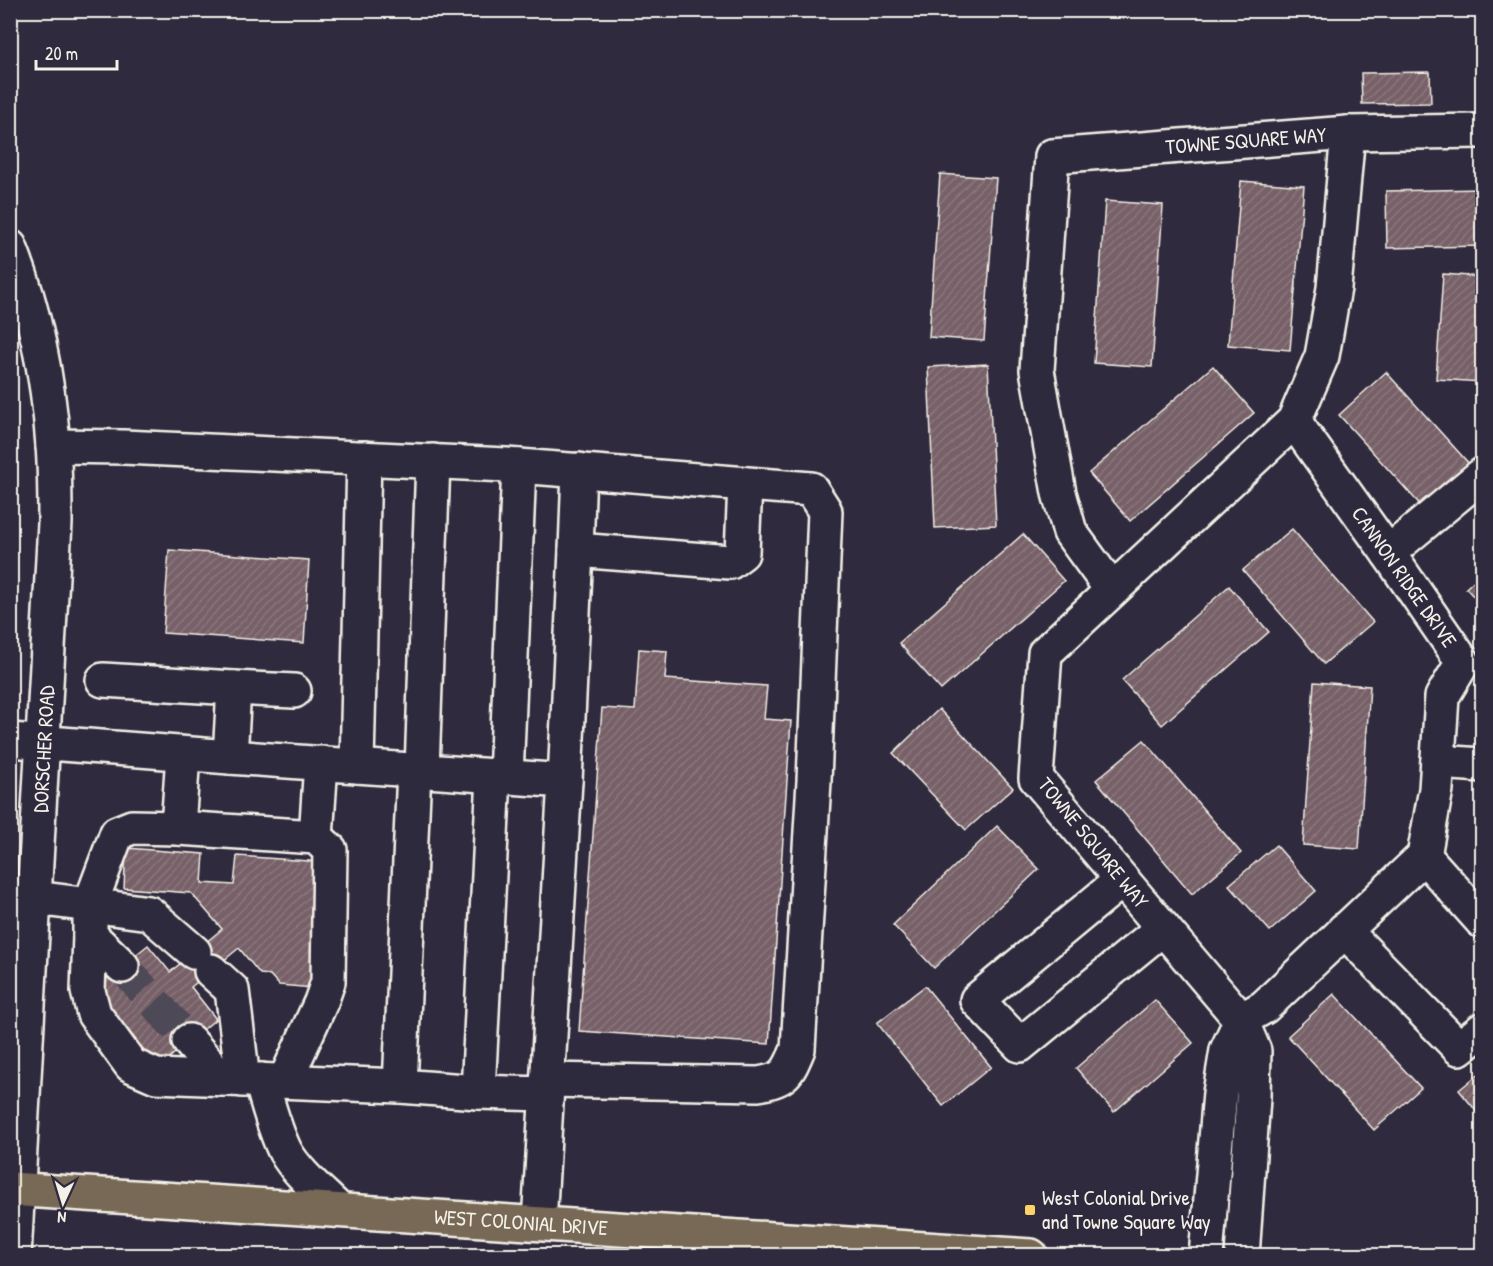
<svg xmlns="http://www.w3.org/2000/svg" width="1493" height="1266" viewBox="0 0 1493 1266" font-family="'Patrick Hand',sans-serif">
	<defs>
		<pattern id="building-hatch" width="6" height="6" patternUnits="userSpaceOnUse" patternTransform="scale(1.5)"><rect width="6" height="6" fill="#776067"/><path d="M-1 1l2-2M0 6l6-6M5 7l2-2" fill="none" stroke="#8b777d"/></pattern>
	</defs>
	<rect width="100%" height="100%" fill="#2f2a3d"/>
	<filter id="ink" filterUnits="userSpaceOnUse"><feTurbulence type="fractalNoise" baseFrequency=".0167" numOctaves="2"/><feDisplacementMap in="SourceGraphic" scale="12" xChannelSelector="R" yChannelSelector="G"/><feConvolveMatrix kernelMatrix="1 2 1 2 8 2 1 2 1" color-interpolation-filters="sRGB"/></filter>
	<g filter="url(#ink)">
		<path fill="url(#building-hatch)" stroke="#f4f1e8" stroke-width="1.5" d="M1430,72L1431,103L1362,104L1361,73Z
			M940,174L996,178L984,341L929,337Z
			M1241,181L1304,186L1290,350L1228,345Z
			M1482,189V246L1387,248L1386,191Z
			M1105,201L1163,205L1152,367L1094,363Z
			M1443,274L1482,277V382L1436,379Z
			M988,364L996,525L935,528L928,367Z
			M1213,366L1254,413L1130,521L1089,473Z
			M1386,372L1472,467L1425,510L1339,415Z
			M1292,529L1373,622L1324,664L1243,570Z
			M1023,534L1064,581L941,690L899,643Z
			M169,550L309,560L304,643L163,633Z
			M1482,573V606L1466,588Z
			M1229,586L1269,632L1162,725L1122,680Z
			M639,649L667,651L665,679L767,686L764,719L791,721L769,1044L579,1031L602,708L635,710Z
			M1314,682L1370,686L1359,849L1303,845Z
			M939,709L1013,788L966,830L893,753Z
			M1144,740L1241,853L1192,894L1096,780Z
			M997,826L1039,869L934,968L893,925Z
			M1276,845L1316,891L1270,931L1229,885Z
			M126,848L204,854L202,883L234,885L237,856L323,862L314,988L279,985L270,975L260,974L239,948L191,987L216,1019L163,1063L154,1062L94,989L148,945L170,972L222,929L191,893L124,888Z
			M925,986L991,1067L943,1106L877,1023Z
			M1334,994L1421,1088L1374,1130L1288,1036Z
			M1155,1000L1193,1043L1114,1112L1076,1068Z
			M1482,1071V1118L1459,1090Z"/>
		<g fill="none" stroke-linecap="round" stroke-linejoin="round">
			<path stroke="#4d4857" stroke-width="33" stroke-dasharray="33 16" stroke-linecap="butt" d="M122,966L189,1041"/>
			<g stroke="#f4f1e8" stroke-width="38">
				<g id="minor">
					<path d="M10,247C35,310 48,378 53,445C55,471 55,497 55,523L14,1256"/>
					<path d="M53,446L123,447L506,465L811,489L825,511L814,781L798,1049C788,1073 785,1080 758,1084L547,1080"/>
					<path d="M579,470L576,550L730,562L742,553L745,484"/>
					<path d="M1388,553L1482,475"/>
					<path id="s1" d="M1112,590L1070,532L1059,493L1037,370L1052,156L1348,133L1482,131"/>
					<path d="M103,680L234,688L230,757"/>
					<path d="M234,688L294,691"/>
					<path d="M10,740L230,757L565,781L539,1223"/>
					<path d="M1438,762L1482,765"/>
					<path d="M357,766L364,458"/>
					<path d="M422,770L433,461"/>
					<path d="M506,777L519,466"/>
					<path d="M565,781L576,550"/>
					<path d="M178,828L183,754"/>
					<path d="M316,837L321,763"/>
					<path d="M1424,856L1482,921"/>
					<path d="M1122,880L977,1000L1020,1045L1163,928"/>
					<path d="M35,898L90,905V935L88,991L94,1014L131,1065L156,1076L400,1086L478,1092L546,1094"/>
					<path d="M1344,930L1459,1048L1482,1030"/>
					<path d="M90,935L122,966"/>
					<path d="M194,952L149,913L90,905L117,833L132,827L178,828L316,837L330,850L328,982L321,1002L285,1081"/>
					<path d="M211,971L232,990L243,1080"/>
					<path d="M1241,1020L1264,1007L1424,856L1436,789L1442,697L1463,662L1388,553L1294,421"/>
					<path d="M189,1041L222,1079"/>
					<path d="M261,1080C268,1104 274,1129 285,1151C297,1173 322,1193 339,1210"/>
					<path d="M400,1086L414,770"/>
					<path d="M478,1092L494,776"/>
					<path d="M1206,1256L1220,1093L1227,1050L1241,1020"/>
					<path d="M1242,1256L1253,1098L1254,1051L1241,1020L1036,778L1045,653L1294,421L1322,356L1334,288L1348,133"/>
				</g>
			</g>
			<g stroke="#f4f1e8" stroke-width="38">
				<g id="highway">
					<path id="s2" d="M10,1189L1031,1256"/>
				</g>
			</g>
			<use href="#minor" stroke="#2f2a3d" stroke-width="33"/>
			<use href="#highway" stroke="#776954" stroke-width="33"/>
		</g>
	</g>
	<rect fill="#ffd166" stroke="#2f2a3d" stroke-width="2" x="1024" y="1204" width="12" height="12" rx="3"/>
	<g text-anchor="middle" stroke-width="5" stroke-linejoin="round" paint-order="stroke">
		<g font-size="21" fill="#f4f1e8" stroke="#2f2a3d">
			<text dy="7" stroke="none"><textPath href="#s1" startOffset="646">TOWNE SQUARE WAY</textPath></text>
			<text transform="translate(1404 577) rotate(55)" y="7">CANNON RIDGE DRIVE</text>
			<text transform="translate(44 749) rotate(-87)" y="7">DORSCHER ROAD</text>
			<text transform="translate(1093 843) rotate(51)" y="7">TOWNE SQUARE WAY</text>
			<text dy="7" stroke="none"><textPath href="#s2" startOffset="512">WEST COLONIAL DRIVE</textPath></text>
		</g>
		<g font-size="21" fill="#f4f1e8" stroke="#2f2a3d" text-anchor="start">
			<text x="1042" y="1205">West Colonial Drive<tspan x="1042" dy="24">and Towne Square Way</tspan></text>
		</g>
	</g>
	<rect width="1493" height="1266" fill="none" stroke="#2f2a3d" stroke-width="36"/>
	<rect x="18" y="18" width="1457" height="1230" fill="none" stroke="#f4f1e8" stroke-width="2" filter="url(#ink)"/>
	<g transform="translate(63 1203) rotate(184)" stroke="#2f2a3d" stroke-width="4.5" paint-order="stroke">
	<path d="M0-4.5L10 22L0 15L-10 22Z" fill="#f4f1e8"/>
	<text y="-9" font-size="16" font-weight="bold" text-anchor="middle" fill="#f4f1e8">N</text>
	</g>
	<path d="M36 60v9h81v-9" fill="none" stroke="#f4f1e8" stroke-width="3"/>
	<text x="45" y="60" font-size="18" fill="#f4f1e8" stroke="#2f2a3d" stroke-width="4.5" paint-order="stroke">20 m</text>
</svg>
